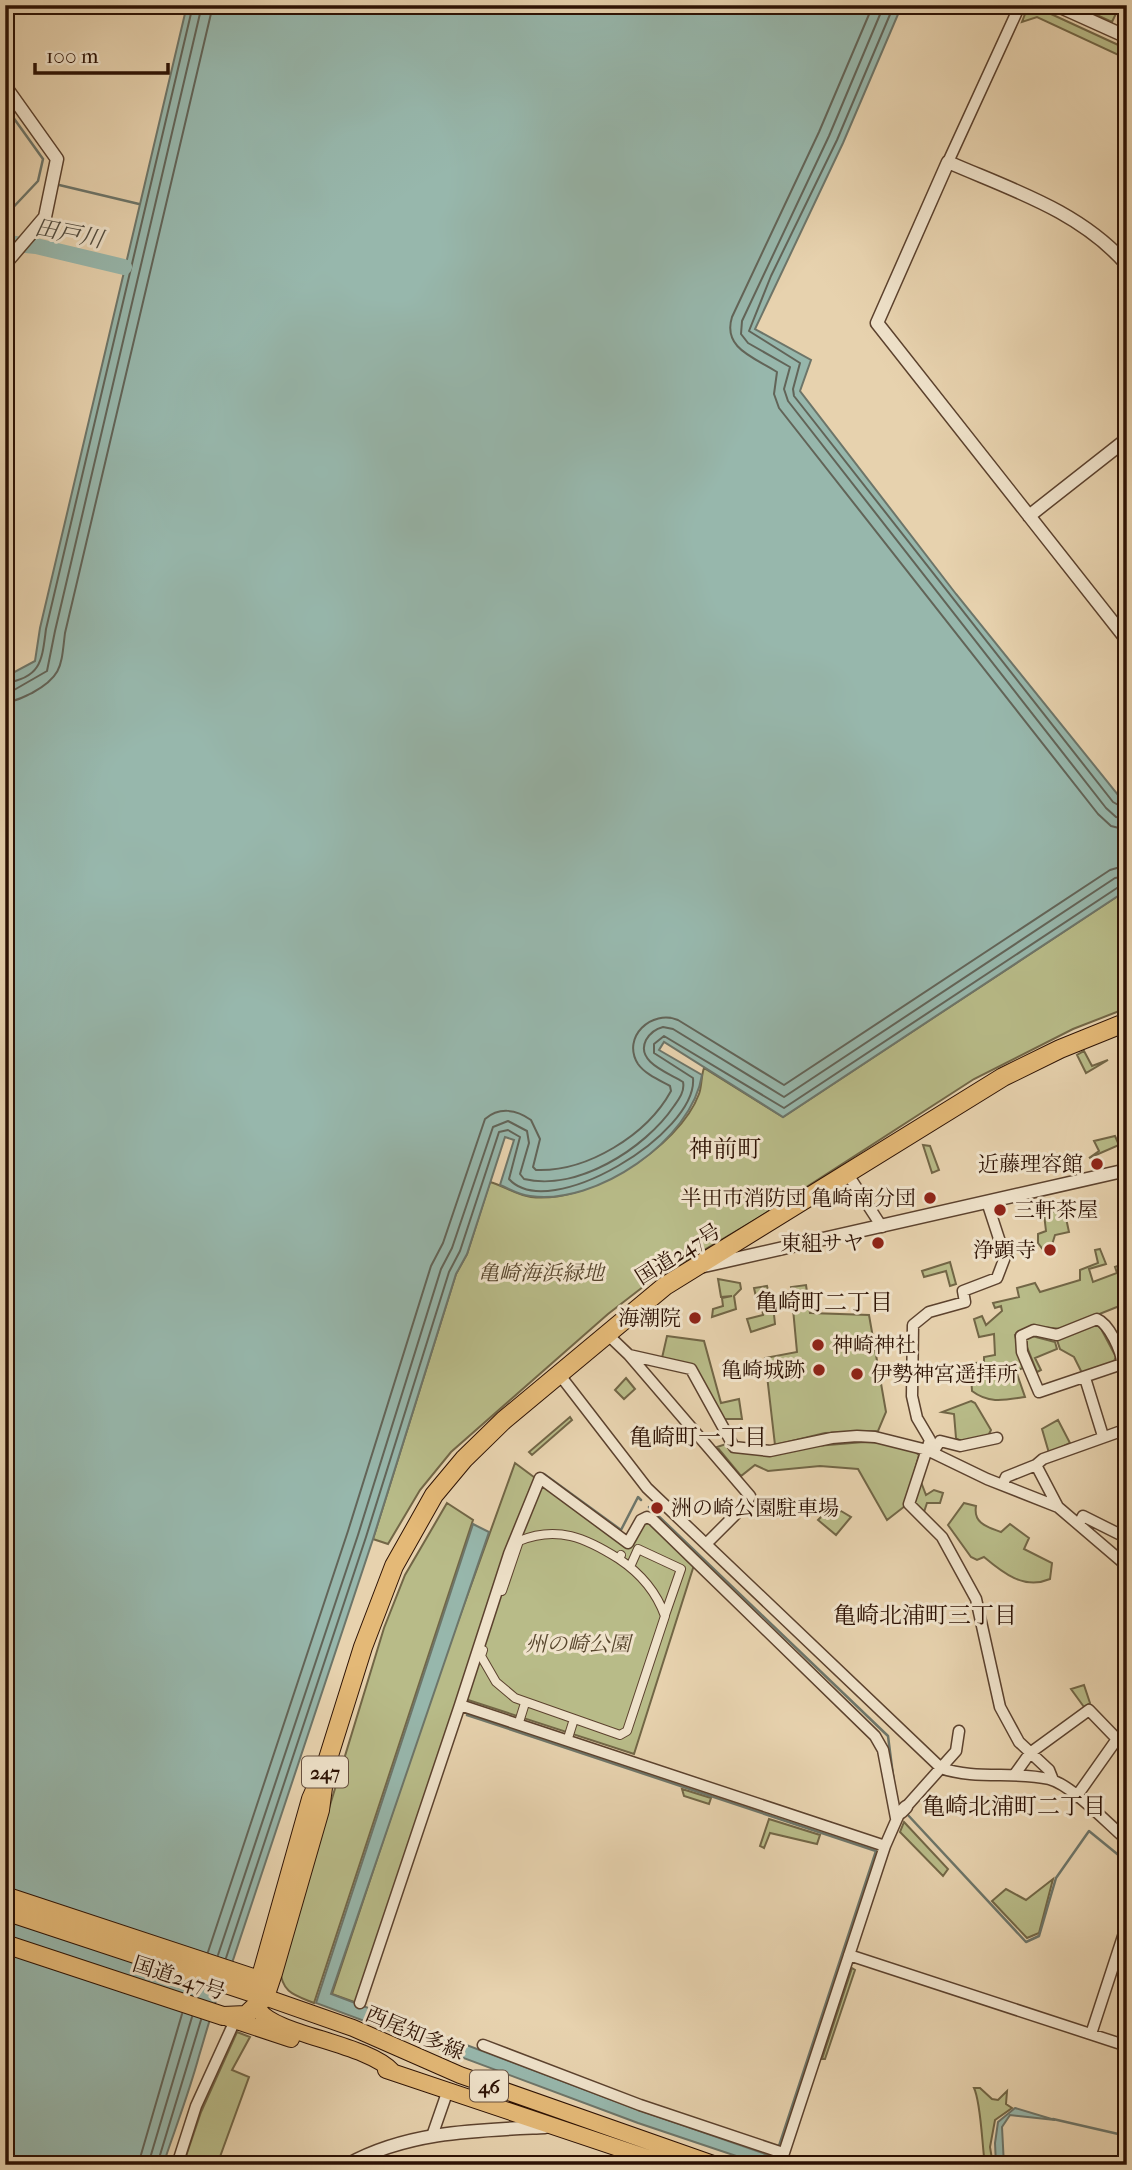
<svg xmlns="http://www.w3.org/2000/svg" width="1132" height="2170" viewBox="0 0 1132 2170" font-family="'IM FELL French Canon','Noto Serif JP',serif">
	<rect width="100%" height="100%" fill="#e7d2ae"/>
	<filter id="stains"><feTurbulence type="fractalNoise" baseFrequency=".00286" numOctaves="4"/><feColorMatrix values="0 0 0 0 .2 0 0 0 0 .09 0 0 0 0 .02 0 0 0 .5 -.17"/></filter>
	<radialGradient id="worn" r=".72"><stop offset=".6" stop-color="#630" stop-opacity="0"/><stop offset="1" stop-color="#630" stop-opacity=".3"/></radialGradient>
	<path fill="#b8bb88" stroke="#726646" stroke-width="2" d="M1075,5H1120L1112,22Z
		M1038,8L1127,49V59L1037,17L1022,22L1025,14Z
		M1127,890V1008L1073,1029L974,1079L760,1217L648,1283L608,1314L451,1452L420,1490L388,1544L373,1539L456,1274L467,1254L490,1182C504,1186 517,1195 531,1197C587,1204 679,1148 699,1094C702,1086 701,1076 704,1068L783,1117Z
		M1084,1051L1092,1066L1108,1060L1086,1073L1077,1055Z
		M1115,1136L1119,1145L1089,1158L1099,1151L1094,1141Z
		M923,1145L930,1146L939,1170L932,1173Z
		M1061,1210L1063,1218H1066L1069,1232L1055,1235L1051,1248L1044,1251L1038,1243V1234L1046,1231L1044,1214L1048,1211L1052,1220L1050,1212Z
		M1100,1249L1106,1264L1089,1269L1093,1282L1117,1273L1115,1267L1127,1263V1303L1062,1329L1032,1326L1015,1335L1023,1368L1016,1371L1025,1397C1005,1400 989,1404 972,1391L971,1376L976,1363L984,1362V1357L995,1355L994,1334L979,1337L974,1319L982,1316L986,1325L1002,1311L1001,1306L995,1308L993,1303L1019,1297L1017,1288L1035,1283L1040,1292L1080,1280V1270L1098,1263L1095,1250Z
		M950,1262L956,1284L950,1286L946,1271L924,1277L922,1271Z
		M718,1279L740,1283L741,1289L734,1296L736,1309L712,1317L713,1309L723,1306L722,1298L732,1296L721,1297Z
		M806,1285L810,1313L869,1315L886,1412L878,1431L825,1433L775,1445L765,1358L797,1352L791,1287Z
		M767,1286L771,1303L758,1306L754,1288Z
		M773,1305L775,1324L751,1332L747,1319L763,1315L762,1307Z
		M1095,1324L1099,1325L1116,1357L1113,1363L1082,1373L1074,1357L1060,1349L1057,1340Z
		M667,1336L704,1341L721,1403L739,1399L742,1419H721L692,1365L662,1358Z
		M1032,1336L1055,1342L1057,1349L1035,1358L1041,1370L1037,1372L1025,1342L1026,1338Z
		M626,1378L635,1389L624,1399L615,1390Z
		M971,1401L975,1403L991,1430L988,1436L961,1441L956,1438L954,1414L942,1412Z
		M570,1417L572,1420L532,1455L529,1452Z
		M1058,1420L1070,1443L1049,1453L1042,1429Z
		M864,1442C880,1443 908,1442 919,1455L905,1506L887,1520L858,1469L820,1466L768,1471L755,1465L741,1476L717,1447L726,1444L744,1452Z
		M515,1463L624,1544L645,1524L652,1523L694,1565L634,1754L459,1697L357,2003L332,1994L434,1688Z
		M921,1482L926,1495L934,1490L943,1493L940,1503H927L924,1512L912,1504Z
		M447,1503L473,1520L314,2003C294,1995 282,1993 280,1969L384,1628L405,1575Z
		M964,1503L976,1506C973,1524 988,1527 1001,1532L1010,1524L1029,1538L1024,1549L1052,1563L1050,1579C1024,1590 1003,1573 984,1557L977,1560L971,1557L948,1525Z
		M841,1511L851,1517L836,1535L818,1520L825,1513Z
		M1084,1685L1090,1703L1084,1707L1071,1689Z
		M682,1789L711,1798L709,1804L684,1796Z
		M769,1819L820,1835L817,1844L770,1833L764,1848L760,1846Z
		M904,1822L948,1869L943,1876L900,1832Z
		M1053,1879L1039,1933L1027,1938L992,1901L1006,1889L1026,1900Z
		M852,1968L855,1970L825,2059H822Z
		M237,2032L250,2037L232,2070L249,2077L217,2165H183L201,2112Z
		M974,2088H980L992,2099L998,2100L1007,2091L1006,2104L1012,2108L995,2120L990,2147L993,2165H985C982,2145 981,2102 974,2088Z"/>
	<path fill="#97b7ac" stroke="#6d7569" stroke-width="2" d="M187,5H902L843,143L755,329L811,360L800,391L956,594L1127,806V890L783,1117L664,1042L659,1050L702,1075C692,1140 596,1206 530,1196C519,1195 510,1189 500,1185L514,1140L505,1137L467,1254L456,1274L373,1539L233,1960C217,1991 209,2023 199,2056C189,2093 175,2129 163,2165H5V677L35,661L40,628Z
		M473,1524L489,1532L331,1994L639,2110L797,2165H763L638,2123L316,2003Z
		M1015,2108L1055,2120L1010,2115L1002,2127L1004,2165H996L995,2143L998,2122Z"/>
	<g fill="none" stroke-linecap="round" stroke-linejoin="round">
		<path stroke="#626458" stroke-width="2" d="M873,5L819,132L732,317C722,349 756,358 777,372L774,394L779,408L1098,814L1111,826L1127,830
			M884,5L829,136L742,321L741,334L748,343L790,367L784,389L788,401L1106,808L1116,817L1127,819
			M894,5L837,140L771,276L749,331L800,363L793,389L794,396L1113,802L1127,810
			M5,683C42,678 42,659 46,629L193,5
			M5,692L14,690L47,671L55,631L202,5
			M5,702C16,702 23,697 32,693C63,676 61,665 65,633L213,5
			M208,1952L348,1531L431,1266L443,1243L485,1119C499,1107 516,1109 531,1120L540,1139L533,1167L536,1170C587,1172 647,1135 671,1091L670,1086C659,1080 645,1074 638,1064C621,1037 652,1009 678,1020L784,1085L1110,870L1127,865
			M218,1955L358,1535L441,1269L452,1248L493,1127L508,1121L527,1131L529,1143L520,1174L524,1179C576,1192 645,1149 674,1106C679,1099 685,1091 683,1082C669,1073 635,1062 646,1040C650,1033 655,1029 663,1027L673,1029L784,1097L1115,878L1127,876
			M226,1958L366,1537L449,1272L460,1251L499,1132L508,1130L520,1137L509,1179C549,1224 698,1133 693,1078L654,1053V1044L664,1036L784,1108L1120,886L1127,884
			M138,2165L182,2014
			M148,2165L192,2017
			M157,2165L201,2020"/>
		<path stroke="#6d7569" stroke-width="2.5" d="M5,106L43,159L38,181L5,216
			M55,184L139,204
			M544,1474L621,1530L638,1497L641,1500
			M649,1507L888,1736L894,1783
			M467,1715L876,1851L779,2146
			M907,1814L1026,1942L1039,1936L1056,1878L1089,1831L1127,1862
			M1053,2119L1127,2136"/>
		<path stroke="#97b7ac" stroke-width="16" d="M5,243L36,246L124,267"/>
		<g stroke="#5c422e" stroke-width="10">
			<path id="pedestrian" d="M630,1567L638,1549L681,1569L665,1615
				M502,1591L519,1541C557,1525 586,1538 619,1559
				M483,1650L481,1656L496,1682L515,1698L620,1735L627,1731L665,1616C656,1591 640,1573 619,1559L621,1555
				M520,1719L525,1703
				M569,1735L574,1719"/>
		</g>
		<g stroke="#5c422e" stroke-width="13">
			<path id="minor" d="M948,162L1020,5
				M847,1173L882,1227
				M987,1202L1005,1257L997,1278L963,1291L965,1302L929,1312L913,1325L912,1396L917,1418L930,1440L909,1504L942,1537L976,1599L1000,1707L1019,1742L1049,1770L1053,1780
				M1097,1319C1109,1324 1122,1351 1122,1364L1039,1392L1022,1352L1021,1336L1034,1330L1057,1335Z
				M606,1333L629,1355L750,1496L746,1504L706,1544
				M629,1355L691,1369L734,1447L770,1451L832,1438L857,1436L875,1437L927,1450L987,1479L1058,1507L1127,1566
				M559,1374L647,1488L941,1768C975,1780 1014,1771 1049,1779C1072,1785 1108,1824 1127,1840
				M1085,1378L1103,1436
				M933,1452L940,1441L960,1446L997,1438
				M1036,1465L1058,1507
				M1003,1484L1006,1477L1036,1465L1043,1459L1127,1429
				M1079,1524L1083,1516L1127,1538
				M460,1705L509,1554L540,1478L628,1543L641,1520L647,1517L653,1520L875,1736L883,1750L896,1818
				M1015,1774L1030,1753L1089,1710L1117,1739L1076,1797
				M906,1807L956,1751L959,1731
				M849,1955L1127,2046
				M360,2003L460,1705L885,1846
				M1091,2034L1127,1924
				M483,2045L640,2105L783,2153
				M432,2136L448,2090
				M177,2165L196,2106L232,2027
				M780,2165L885,1846L899,1814"/>
		</g>
		<g stroke="#5c422e" stroke-width="15">
			<path id="tertiary" d="M1056,5L1127,37
				M5,86L57,159L45,217L5,264
				M1127,265C1080,211 1012,190 948,162L877,323L1127,640
				M1029,516L1127,439
				M704,1266L1127,1170
				M901,1812L906,1807
				M347,2165C407,2131 479,2130 545,2127"/>
		</g>
		<g stroke="#2d1204" stroke-width="18">
			<path id="primary" d="M228,2018L291,2039
				M386,2070L669,2165
				M393,2072C367,2043 275,2035 259,2010C256,2006 257,1999 256,1994L353,2028L460,2075L716,2165"/>
		</g>
		<g stroke="#2d1204" stroke-width="20">
			<path id="trunk" d="M326,1765L363,1647L394,1566L434,1495L464,1459L504,1420L665,1286L1003,1077L1060,1049L1127,1022
				M5,1896L259,1980
				M5,1911L256,1994L311,1799L326,1765L320,1810L273,1973L265,1997L246,2015L223,2016L5,1944"/>
		</g>
		<use href="#pedestrian" stroke="#efe2ca" stroke-width="8"/>
		<use href="#minor" stroke="#efe2ca" stroke-width="10"/>
		<use href="#tertiary" stroke="#efe2ca" stroke-width="12"/>
		<use href="#primary" stroke="#e4b977" stroke-width="16"/>
		<use href="#trunk" stroke="#e4b977" stroke-width="18"/>
	</g>
	<g fill="#8f2418" stroke="#efe2ca" stroke-width="2.5">
		<circle cx="1097" cy="1164" r="7"/>
		<circle cx="930" cy="1198" r="7"/>
		<circle cx="1000" cy="1210" r="7"/>
		<circle cx="878" cy="1243" r="7"/>
		<circle cx="1050" cy="1250" r="7"/>
		<circle cx="695" cy="1318" r="7"/>
		<circle cx="818" cy="1345" r="7"/>
		<circle cx="819" cy="1370" r="7"/>
		<circle cx="857" cy="1374" r="7"/>
		<circle cx="657" cy="1508" r="7"/>
	</g>
	<g text-anchor="middle" stroke-width="6" stroke-linejoin="round" paint-order="stroke">
		<g fill="#efe2ca" stroke="#67503f" stroke-width="2">
			<rect x="302" y="1756.5" width="46" height="31" rx="5"/>
			<rect x="470" y="2070.5" width="38" height="31" rx="5"/>
		</g>
		<g font-size="19" font-weight="bold" fill="#2d1204">
			<text x="325" y="1779">247</text>
			<text x="489" y="2093">46</text>
		</g>
		<g font-size="21" fill="#2d1204" stroke="#efe2ca" text-anchor="end">
			<text x="1083" y="1171">近藤理容館</text>
			<text x="916" y="1205">半田市消防団 亀崎南分団</text>
			<text x="1014" y="1217" text-anchor="start">三軒茶屋</text>
			<text x="864" y="1250">東組サヤ</text>
			<text x="1036" y="1257">浄顕寺</text>
			<text x="681" y="1325">海潮院</text>
			<text x="832" y="1352" text-anchor="start">神崎神社</text>
			<text x="805" y="1377">亀崎城跡</text>
			<text x="871" y="1381" text-anchor="start">伊勢神宮遥拝所</text>
			<text x="671" y="1515" text-anchor="start">洲の崎公園駐車場</text>
		</g>
		<g font-size="21" fill="#2d1204" stroke="#efe2ca">
			<text transform="translate(678 1254) rotate(-32)" y="7">国道247号</text>
			<text transform="translate(179 1978) rotate(18)" y="7">国道247号</text>
			<text transform="translate(415 2033) rotate(23)" y="7">西尾知多線</text>
		</g>
		<g font-size="21" font-style="italic" fill="#57452c" stroke="#efe2ca">
			<text x="541" y="1280">亀崎海浜緑地</text>
			<text x="578" y="1651">州の崎公園</text>
		</g>
		<g font-size="23" font-style="italic" fill="#524c3f" stroke="#efe2ca">
			<text transform="translate(69 233) rotate(11)" y="8">田戸川</text>
		</g>
		<g font-size="23" fill="#2d1204" stroke="#efe2ca">
			<text x="824" y="1310">亀崎町二丁目</text>
			<text x="698" y="1445">亀崎町一丁目</text>
			<text x="925" y="1623">亀崎北浦町三丁目</text>
			<text x="1014" y="1814">亀崎北浦町二丁目</text>
		</g>
		<g font-size="24" fill="#2d1204" stroke="#efe2ca">
			<text x="725" y="1157">神前町</text>
		</g>
	</g>
	<rect width="1132" height="2170" fill="none" stroke="#e7d2ae" stroke-width="28"/>
	<rect x="7" y="7" width="1118" height="2156" fill="none" stroke="#2d1204" stroke-width="3.5"/>
	<rect x="14" y="14" width="1104" height="2142" fill="none" stroke="#2d1204" stroke-width="2"/>
	<path d="M35 63v10h133v-10" fill="none" stroke="#2d1204" stroke-width="3.5"/>
	<text x="46" y="63" font-size="21" fill="#2d1204" stroke="#efe2ca" stroke-width="5" paint-order="stroke">100 m</text>
	<rect width="100%" height="100%" filter="url(#stains)"/>
	<rect width="100%" height="100%" fill="url(#worn)"/>
</svg>
